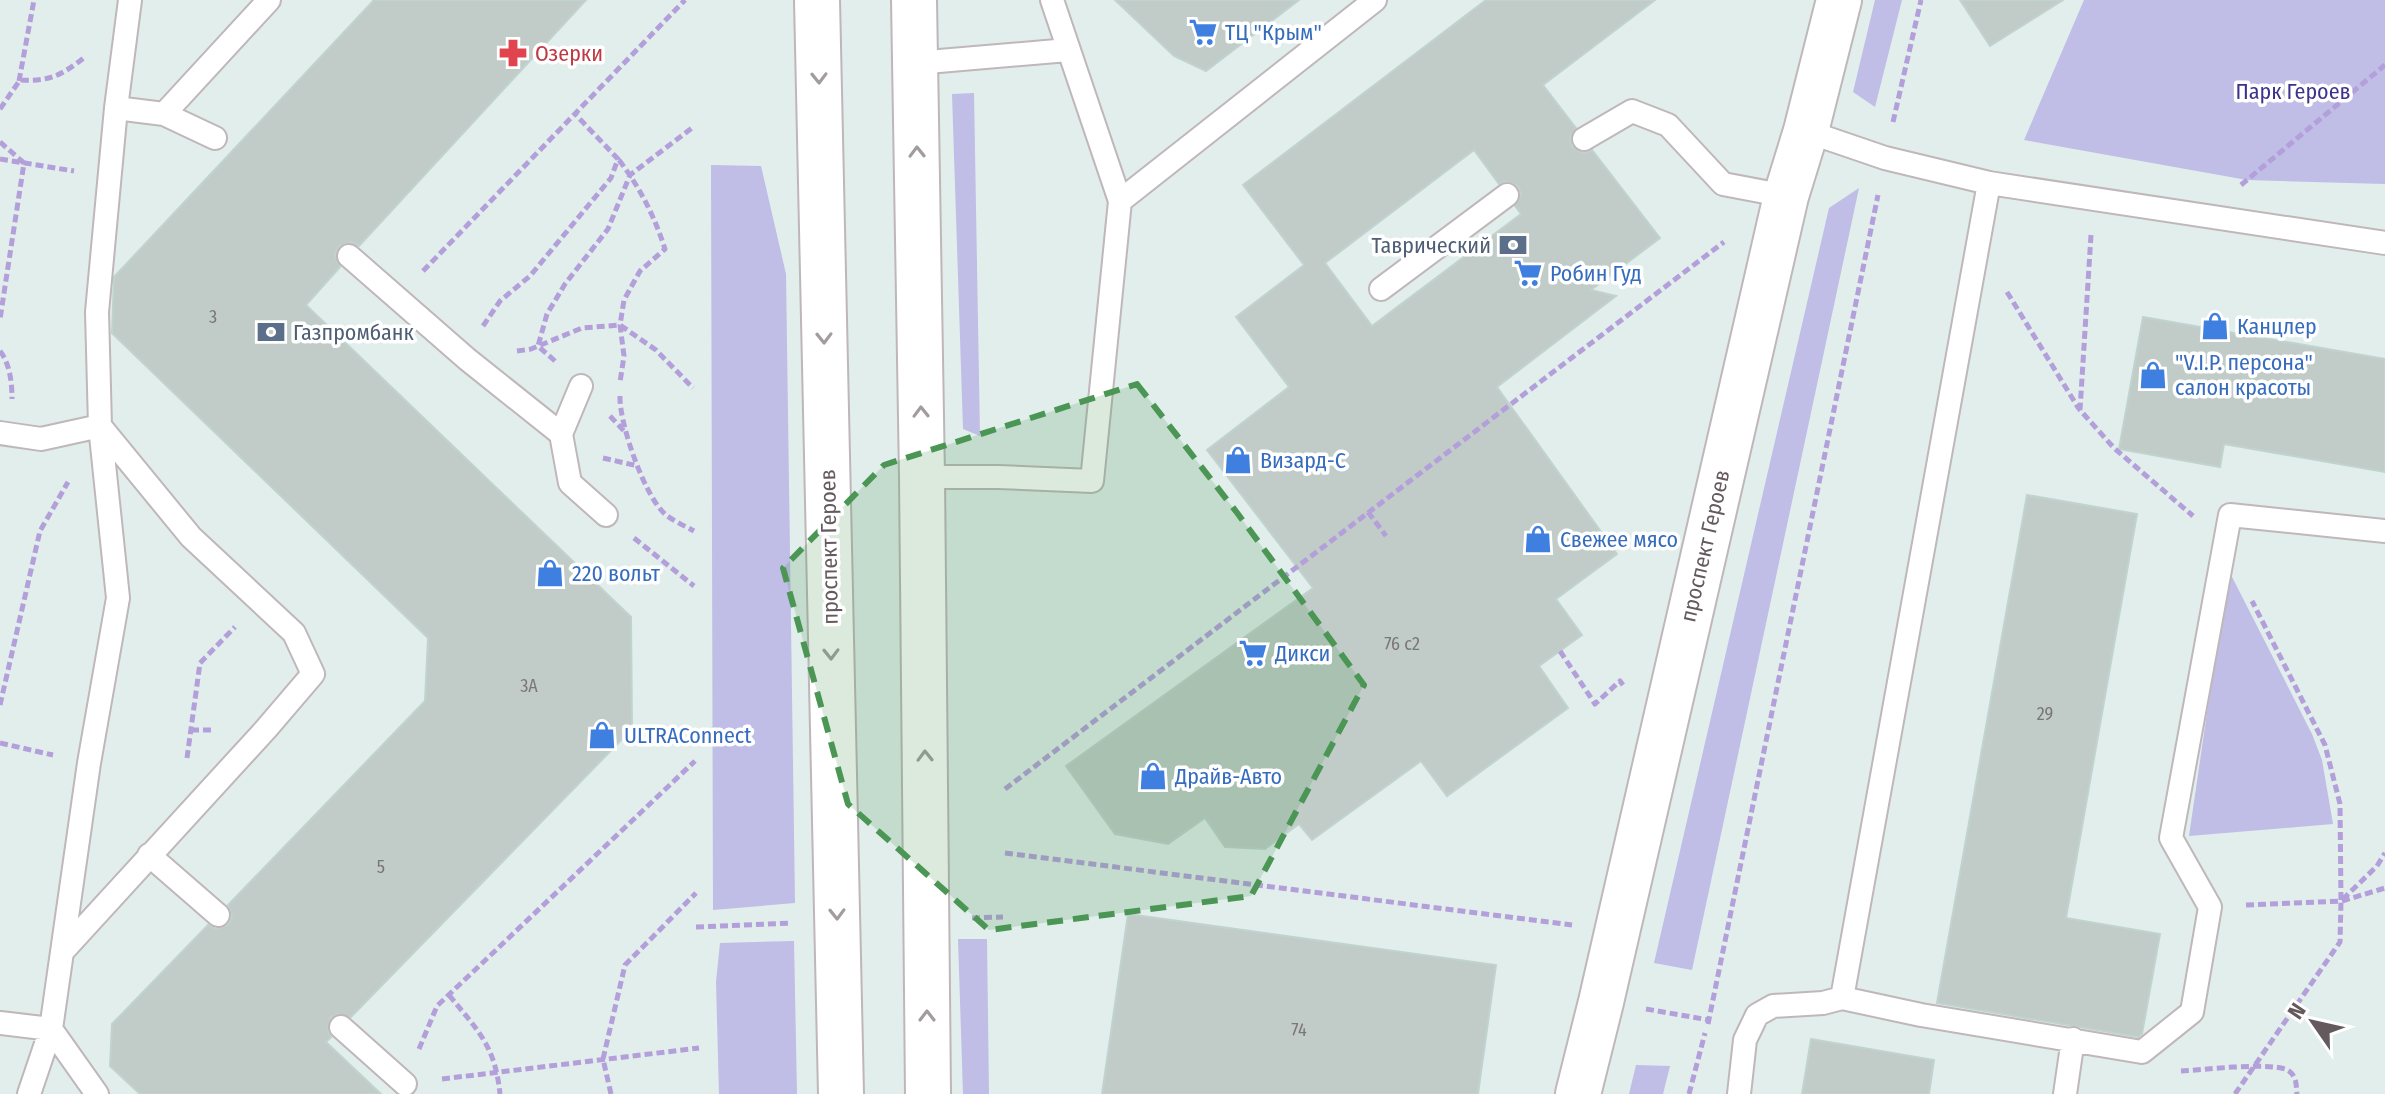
<svg xmlns="http://www.w3.org/2000/svg" width="2385" height="1094" viewBox="0 0 2385 1094" font-family="'Fira Sans Condensed',sans-serif">
<rect width="100%" height="100%" fill="#e2eeec"/>
<path fill="#c0bde7" d="M1875 0H1902L1875 107 1853 92Z
M2084 0H2385V184L2247 180 2024 140Z
M974 93 980 436 963 429 952 94Z
M711 165 761 166 786 274 795 903 713 910Z
M1859 188 1692 970 1654 963 1829 208Z
M2228 569 2312 734 2322 760 2333 824 2189 836Z
M958 939H987L989 1094H963Z
M794 941 797 1094H719L716 982 720 943Z
M1636 1065 1670 1066 1663 1094H1629Z"/>
<path fill="#c1ccc9" stroke="#c0d3cf" stroke-width="2" fill-rule="evenodd" d="M374 0H586L359 246 351 242 339 246 335 254 340 267 306 305 631 617 632 729 351 1017 337 1014 330 1018 328 1031 331 1037 326 1042 381 1094H140L110 1066 112 1024 208 925 216 929 228 925 232 917 228 905 425 701 428 638 112 333 114 277Z
M1115 0H1299L1206 71 1174 56Z
M1486 0H1655L1543 85 1576 128 1570 138 1572 147 1583 153 1592 150 1660 238 1591 290 1616 296 1497 387 1617 554 1556 599 1582 635 1539 666 1568 708 1447 796 1421 761 1312 840 1299 824 1265 849 1225 847 1205 818 1168 844 1115 834 1066 766 1313 588 1207 450 1289 387 1236 317 1304 265 1243 185ZM1474 150 1499 184 1506 181 1518 186 1521 194 1515 206 1521 214 1372 326 1325 263Z
M1960 0H2063L1990 46Z
M2143 317 2385 359V472L2224 444 2220 467 2119 449Z
M2027 495 2137 514 2066 918 2160 934 2142 1034 2138 1037 1937 1003Z
M1128 914 1496 965 1478 1094H1102Z
M1811 1039 1934 1060 1929 1094H1802Z"/>
<g fill="none" stroke-linecap="round" stroke-linejoin="round">
<defs>
<path id="service" d="M916 63 1068 50
M116 108 164 114 215 138
M164 114 269 0
M1806 131 1885 158 1989 183 2385 243
M1584 139 1632 111 1668 125 1723 184 1786 196
M1120 201 1375 0
M349 256 467 359 561 434 581 386
M1381 289 1507 195
M0 433 41 439 100 426 191 537 294 633 313 674 266 729 62 952
M561 434 570 483 606 515
M922 477H998L1092 481 1120 201 1052 0
M149 855 218 915
M1842 998 1989 183
M0 1023 51 1029 97 1094
M341 1027 405 1084
M29 1094 51 1029 89 763 118 598 100 426 97 312 116 108 130 0
M1739 1094 1745 1040 1757 1015 1773 1006 1823 1003 1842 998 1921 1015 2142 1052 2192 1012 2210 907 2171 838 2230 515 2385 531
M2065 1094 2073 1039"/>
<path id="minor" d="M1578 1094 1601 1002 1786 196 1806 131 1839 0"/>
<path id="secondary" d="M817 0 841 1094
M914 0 922 477 928 1094"/>
</defs>
<use href="#service" stroke="#bfb7ba" stroke-width="26"/>
<use href="#minor" stroke="#bfb7ba" stroke-width="48"/>
<use href="#secondary" stroke="#bfb6b9" stroke-width="48"/>
<path stroke="#b39fda" stroke-width="5" stroke-dasharray="8 4" stroke-linecap="butt" d="M19 81 34 0
M0 109 20 80C49 82 62 75 85 57
M1893 122 1921 0
M0 142 24 163 0 319
M0 159 74 171
M619 160C640 188 654 215 665 249L640 271 624 300 620 325 624 356 620 382
M2241 185 2385 65
M2091 235 2080 410 2114 448 2193 516
M423 271 685 0
M2007 292 2079 409
M483 326 500 301 530 276 611 178 618 159 575 114
M0 351C10 364 12 383 12 399
M517 351 531 349 582 328 620 325 656 350 693 388
M555 361 538 346 547 314 565 284 608 229 630 175 692 128
M620 396C619 423 645 498 666 515 674 521 685 526 694 531
M610 416 625 432
M603 458 638 466
M1368 512 1386 536
M634 538 694 586
M1560 651 1595 704 1620 681 1623 685
M0 705 40 531 68 482
M191 730H214
M0 743 53 755
M187 758 200 663 235 627
M1005 789 1724 242
M1005 853 1572 925
M2342 901 2385 888
M2246 905 2341 901 2340 804 2325 745 2252 601
M972 918 1003 917
M696 927 791 923
M449 995C478 1031 495 1045 500 1094
M1646 1009 1709 1020
M1708 1024 1878 195
M419 1049 437 1006 695 761
M2181 1071C2201 1070 2276 1061 2289 1071 2297 1077 2296 1085 2297 1094
M442 1079 699 1048
M611 1094 603 1059 625 965 696 893
M1689 1094 1705 1033
M2235 1094 2340 942 2341 901 2377 866 2385 853"/>
<use href="#service" stroke="#fff" stroke-width="22"/>
<use href="#minor" stroke="#fff" stroke-width="44"/>
<use href="#secondary" stroke="#fff" stroke-width="44"/>
</g>
<defs><path id="oneway-chevron" d="M-2-3.5L2.5 0L-2 3.5" fill="none" stroke-width="1.6" stroke-linecap="round" stroke-linejoin="round" transform="scale(2)"/></defs>
<g stroke="#a29c9e">
<use href="#oneway-chevron" transform="translate(819 78) rotate(89)"/>
<use href="#oneway-chevron" transform="translate(917 152) rotate(-91)"/>
<use href="#oneway-chevron" transform="translate(824 338) rotate(89)"/>
<use href="#oneway-chevron" transform="translate(921 412) rotate(-91)"/>
<use href="#oneway-chevron" transform="translate(831 654) rotate(89)"/>
<use href="#oneway-chevron" transform="translate(925 756) rotate(-91)"/>
<use href="#oneway-chevron" transform="translate(837 914) rotate(89)"/>
<use href="#oneway-chevron" transform="translate(927 1016) rotate(-90)"/>
</g>
<path fill="#4b9654" fill-opacity="0.2" stroke="#4b9654" stroke-width="6" stroke-dasharray="16 10" stroke-linejoin="round" d="M1137 384 1238 514 1364 685 1251 896 989 930 848 804 783 568 884 465Z"/>
<defs>
<symbol id="supermarket-bare" viewBox="-9 -9 18 18"><path d="M-6-5.5h2.5l.6 2H6L4.5 2H-2.5L-4.4-4H-6ZM-1.5 3.2a1.3 1.3 0 1 0 .1 0ZM3 3.2a1.3 1.3 0 1 0 .1 0Z" fill="#3f7fe0" stroke="#fff" stroke-width="2.5" paint-order="stroke"/></symbol>
<symbol id="pharmacy-bare" viewBox="-9 -9 18 18"><path d="M-2-6h4v4h4v4h-4v4h-4v-4h-4v-4h4Z" fill="#e0444e" stroke="#fff" stroke-width="2.5" paint-order="stroke"/></symbol>
<symbol id="bank-bare" viewBox="-9 -9 18 18"><path d="M-6-4H6V4H-6ZM0-2.3a2.3 2.3 0 1 0 0 4.6a2.3 2.3 0 1 0 0-4.6Z" fill="#5c6f8a" stroke="#fff" stroke-width="2.5" paint-order="stroke"/></symbol>
<symbol id="shop-bare" viewBox="-9 -9 18 18"><path d="M-5-2.5h2.3a2.7 3.5 0 0 1 5.4 0H5L5.5 6h-11ZM-1.5-2.5h3a1.5 2.3 0 0 0-3 0Z" fill="#3f7fe0" stroke="#fff" stroke-width="2.5" paint-order="stroke"/></symbol>
</defs>
<g fill-rule="evenodd">
<use href="#supermarket-bare" x="1183" y="12" width="40" height="40"/>
<use href="#pharmacy-bare" x="493" y="33" width="40" height="40"/>
<use href="#bank-bare" x="1493" y="225" width="40" height="40"/>
<use href="#supermarket-bare" x="1508" y="253" width="40" height="40"/>
<use href="#shop-bare" x="2195" y="306" width="40" height="40"/>
<use href="#bank-bare" x="251" y="312" width="40" height="40"/>
<use href="#shop-bare" x="2133" y="355" width="40" height="40"/>
<use href="#shop-bare" x="1218" y="440" width="40" height="40"/>
<use href="#shop-bare" x="1518" y="519" width="40" height="40"/>
<use href="#shop-bare" x="530" y="553" width="40" height="40"/>
<use href="#supermarket-bare" x="1233" y="633" width="40" height="40"/>
<use href="#shop-bare" x="582" y="715" width="40" height="40"/>
<use href="#shop-bare" x="1133" y="756" width="40" height="40"/>
</g>
<g text-anchor="middle" dominant-baseline="central" stroke-width="7" stroke-linejoin="round" paint-order="stroke">
<g font-size="18" fill="#7b7679">
<text x="213" y="317">3</text>
<text x="1402" y="644">76 с2</text>
<text x="529" y="686">3А</text>
<text x="2045" y="714">29</text>
<text x="381" y="867">5</text>
<text x="1299" y="1030">74</text>
</g>
<g font-size="22" fill="#366cbe" stroke="#fff" text-anchor="start">
<text x="1225" y="32">ТЦ "Крым"</text>
<text x="1550" y="273">Робин Гуд</text>
<text x="2237" y="326">Канцлер</text>
<text x="2175" y="362">"V.I.P. персона"<tspan x="2175" dy="25">cалон красоты</tspan></text>
<text x="1260" y="460">Визард-С</text>
<text x="1560" y="539">Свежее мясо</text>
<text x="572" y="573">220 вольт</text>
<text x="1275" y="653">Дикси</text>
<text x="624" y="735">ULTRAConnect</text>
<text x="1175" y="776">Драйв-Авто</text>
</g>
<g font-size="22" fill="#be3a42" stroke="#fff" text-anchor="start">
<text x="535" y="53">Озерки</text>
</g>
<g font-size="22" fill="#3d328b" stroke="#fff">
<text x="2293" y="91">Парк Героев</text>
</g>
<g font-size="22" fill="#4e5e75" stroke="#fff" text-anchor="end">
<text x="1491" y="245">Таврический</text>
<text x="293" y="332" text-anchor="start">Газпромбанк</text>
</g>
<g font-size="22" fill="#645a5e" stroke="#fff">
<text transform="translate(1705 546) rotate(-77)">проспект Героев</text>
<text transform="translate(829 547) rotate(-91)">проспект Героев</text>
</g>
</g>
<g transform="translate(2313 1022) rotate(304)" stroke="#ffffff" stroke-width="6" paint-order="stroke">
<path d="M0-6L14 30L0 20L-14 30Z" fill="#645a5e"/>
<text y="-12" font-size="22" font-weight="bold" text-anchor="middle" fill="#645a5e">N</text>
</g>
</svg>
